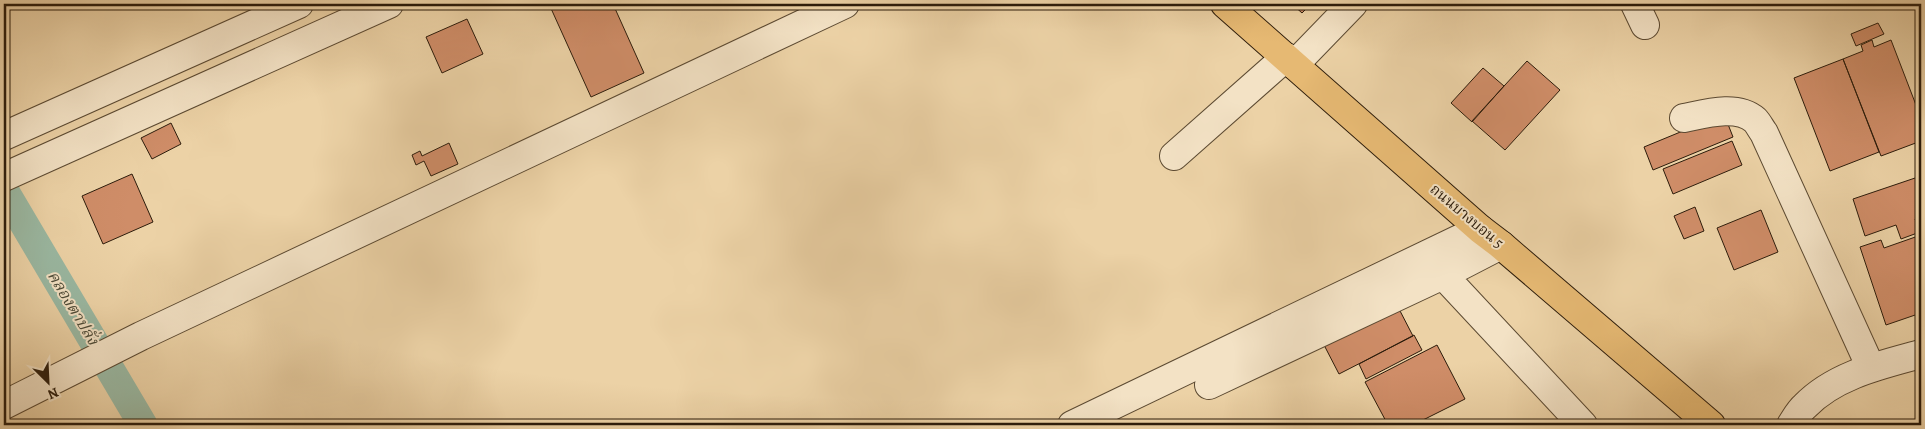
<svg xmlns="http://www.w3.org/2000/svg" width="1925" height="429" viewBox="0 0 1925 429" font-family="Alegreya,'Noto Serif Thai',serif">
<rect width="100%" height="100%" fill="#ecd2a6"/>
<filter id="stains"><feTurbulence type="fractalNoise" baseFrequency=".004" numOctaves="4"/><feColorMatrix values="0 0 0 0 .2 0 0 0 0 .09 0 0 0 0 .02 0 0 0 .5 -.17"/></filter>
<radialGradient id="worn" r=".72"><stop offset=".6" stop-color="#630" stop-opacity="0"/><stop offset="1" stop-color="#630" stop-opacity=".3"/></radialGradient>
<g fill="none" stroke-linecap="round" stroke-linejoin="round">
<path stroke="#9ab8a2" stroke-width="29" d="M4 190 143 425"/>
</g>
<path fill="#cf8d68" stroke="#2c1c0b" d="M549 4H613L644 73 591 97Z
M1292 4H1311L1302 13Z
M467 19 483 54 442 73 426 37Z
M1878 23 1884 34 1856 46 1851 34Z
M1872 40 1874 47 1891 40 1921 118V141L1881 156 1843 59 1863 51 1861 45Z
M1843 59 1879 152 1830 171 1794 78Z
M1527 61 1560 90 1505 150 1472 121Z
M1483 68 1504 86 1472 122 1451 103Z
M1724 114 1733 137 1653 170 1644 147Z
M171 123 181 144 152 159 141 138Z
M1732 141 1742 165 1673 194 1663 169Z
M449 143 458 164 431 176 424 161 416 165 412 155 420 151 422 156Z
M132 174 153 222 103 244 82 196Z
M1921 176V217L1915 219 1920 232 1901 239 1896 225 1865 236 1853 199Z
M1695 207 1704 231 1684 239 1674 216Z
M1761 210 1778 252 1734 270 1717 228Z
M1921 235V313L1886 325 1860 247 1881 240 1884 248Z
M1398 307 1413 336 1339 374 1324 345Z
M1414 335 1422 350 1366 379 1359 364Z
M1437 345 1465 399 1413 425H1388L1365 382Z"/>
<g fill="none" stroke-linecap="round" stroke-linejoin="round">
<defs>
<path id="minor" d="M1635 4 1645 25
M1294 65 1353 4
M1684 118C1704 114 1737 104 1755 120 1758 123 1761 129 1764 133L1871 368
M4 136 299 4
M1174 156 1286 57
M4 177 389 4
M1443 275 1583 425
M1209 385 1443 275 1501 245
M4 405 141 336 845 4
M1072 425 1480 229
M1791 425C1795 419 1799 411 1805 406 1835 375 1881 365 1921 354"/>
<path id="major" d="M1225 4 1480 229 1501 245 1711 425"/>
</defs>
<use href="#minor" stroke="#5c4a32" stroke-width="30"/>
<use href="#major" stroke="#2c1c0b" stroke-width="30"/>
<use href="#minor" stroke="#f3e2c5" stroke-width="28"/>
<use href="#major" stroke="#e6b973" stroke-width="28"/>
</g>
<g text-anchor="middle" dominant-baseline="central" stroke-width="4" stroke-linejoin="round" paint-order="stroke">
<g font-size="15" fill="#2c1c0b" stroke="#f3e2c5">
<text transform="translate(1467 216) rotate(40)">ถนนบางบอน 5</text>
</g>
<g font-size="16" font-style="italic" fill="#4d4b38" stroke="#f3e2c5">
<text transform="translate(73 308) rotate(59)">คลองตาปลั่ง</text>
</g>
</g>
<rect width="1925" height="429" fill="none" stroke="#ecd2a6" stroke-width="20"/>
<rect x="5" y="5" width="1915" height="419" fill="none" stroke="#2c1c0b" stroke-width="2.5"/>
<rect x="10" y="10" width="1905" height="409" fill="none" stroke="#2c1c0b"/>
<g transform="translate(48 382) rotate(156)" stroke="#f3e2c5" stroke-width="4" paint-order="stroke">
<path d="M0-4L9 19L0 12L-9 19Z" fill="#2c1c0b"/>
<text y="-8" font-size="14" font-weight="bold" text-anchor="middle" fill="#2c1c0b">N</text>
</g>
<rect width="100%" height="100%" filter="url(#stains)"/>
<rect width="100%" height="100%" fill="url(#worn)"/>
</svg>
